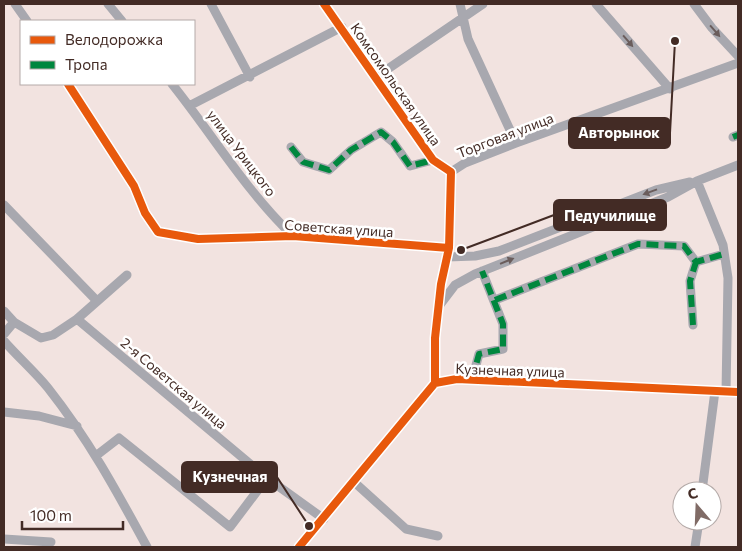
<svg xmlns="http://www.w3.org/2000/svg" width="742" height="551" viewBox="0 0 742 551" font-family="Commissioner,sans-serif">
<rect width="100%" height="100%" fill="#f2e3e0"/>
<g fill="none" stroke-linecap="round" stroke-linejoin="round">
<path stroke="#a8a8af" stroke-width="9" d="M15 4 27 21
M108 4 122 21
M211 4 250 77
M324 4 433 160 451 172 449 248 441 284 435 338V383
M460 4 468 39 516 143
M596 4 670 89
M694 4 712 28 738 56
M376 77 483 4
M68 84 134 186 145 213 158 232 198 239 293 236 449 248
M172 84C212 134 246 191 293 236
M189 106 342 27
M733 137 738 135
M291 147 303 162 329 170 351 150 381 132 393 142 410 166 433 160
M451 172 465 163 516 143 738 63
M697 181 723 245 728 278 726 392
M4 205 96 300
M447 257 475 256 499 251 656 190 690 182
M495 300 638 244 684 246 696 262 724 254
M439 306 455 285 475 274 668 197 697 181 738 165
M4 311 14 322 41 338 53 335 77 319 267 478 324 519
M77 319 127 275
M693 325 690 281 696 262
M4 334 14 322
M4 341C18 357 35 372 48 388 89 440 116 490 147 547
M472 380 479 354 503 349V324L482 271
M4 412 39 416 77 426
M97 455 119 438 230 527 267 478
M353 481 406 529 438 536
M702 491 715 391
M4 539 51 542
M299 547 435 383 457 379 738 392
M695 547 699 521"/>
<path stroke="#00873e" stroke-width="6" stroke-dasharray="12 6" stroke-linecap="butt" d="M733 137 738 135
M291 147 303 162 329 170 351 150 381 132 393 142 410 166 433 160
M495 300 638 244 684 246 696 262 724 254
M693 325 690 281 696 262
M472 380 479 354 503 349V324L482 271"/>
<defs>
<path id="cycleway" d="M324 4 433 160 451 172 449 248 441 284 435 338V383
M68 84 134 186 145 213 158 232 198 239 293 236 449 248
M299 547 435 383 457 379 738 392"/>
</defs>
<use href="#cycleway" stroke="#fff" stroke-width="11"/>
<use href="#cycleway" stroke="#e8590c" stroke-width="8"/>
</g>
<defs><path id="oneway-solid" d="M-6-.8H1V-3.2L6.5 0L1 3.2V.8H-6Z" transform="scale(1.25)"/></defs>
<g fill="#6b5d5c">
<use href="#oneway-solid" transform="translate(715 31) rotate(49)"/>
<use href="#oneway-solid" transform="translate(628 41) rotate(49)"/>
<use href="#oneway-solid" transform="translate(650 192) rotate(160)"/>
<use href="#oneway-solid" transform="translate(507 261) rotate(-22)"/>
</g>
<g text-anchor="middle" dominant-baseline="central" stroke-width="5" stroke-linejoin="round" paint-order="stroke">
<g font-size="14" fill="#432b25" stroke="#fff">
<text transform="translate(396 84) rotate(55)">Комсомольская улица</text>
<text transform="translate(505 135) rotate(-21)">Торговая улица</text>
<text transform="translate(242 153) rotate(53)">улица Урицкого</text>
<text transform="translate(339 228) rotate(4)">Советская улица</text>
<text transform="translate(510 370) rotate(2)">Кузнечная улица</text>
<text transform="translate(174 383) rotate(40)">2-я Советская улица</text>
</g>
</g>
<path fill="none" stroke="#432b25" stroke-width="2" d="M675 41L670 133M461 250L554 215M309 526L277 477"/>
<g fill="#432b25" stroke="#fff" stroke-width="2">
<circle cx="675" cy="41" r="5"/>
<circle cx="461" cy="250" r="5"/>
<circle cx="309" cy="526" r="5"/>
</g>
<g fill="#432b25" stroke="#432b25" stroke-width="2">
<rect x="569" y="118" width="101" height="30" rx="5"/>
<rect x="554" y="200" width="112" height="30" rx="5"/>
<rect x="182" y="462" width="95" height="30" rx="5"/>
</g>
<g font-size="15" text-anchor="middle" font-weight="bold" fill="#fff">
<text x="619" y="138">Авторынок</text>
<text x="610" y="221">Педучилище</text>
<text x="230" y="482">Кузнечная</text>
</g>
<rect width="742" height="551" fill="none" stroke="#432b25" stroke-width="10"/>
<rect x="20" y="20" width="175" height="65" fill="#ffffff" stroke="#b4aaa8"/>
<rect x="30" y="36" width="25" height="8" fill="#e8590c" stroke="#b4aaa8"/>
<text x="65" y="45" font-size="15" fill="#432b25">Велодорожка</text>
<rect x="30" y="61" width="25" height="8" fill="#00873e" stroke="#b4aaa8"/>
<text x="65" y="70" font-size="15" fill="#432b25">Тропа</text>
<g transform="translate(697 506) rotate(341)"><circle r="24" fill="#ffffff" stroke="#b4aaa8"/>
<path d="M0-4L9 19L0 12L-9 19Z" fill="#806b66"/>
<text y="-8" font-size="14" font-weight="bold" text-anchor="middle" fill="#432b25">С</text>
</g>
<path d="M22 521v8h101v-8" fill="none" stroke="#432b25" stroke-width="2.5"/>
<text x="30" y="521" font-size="15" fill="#432b25" stroke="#ffffff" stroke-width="4" paint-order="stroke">100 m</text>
</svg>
